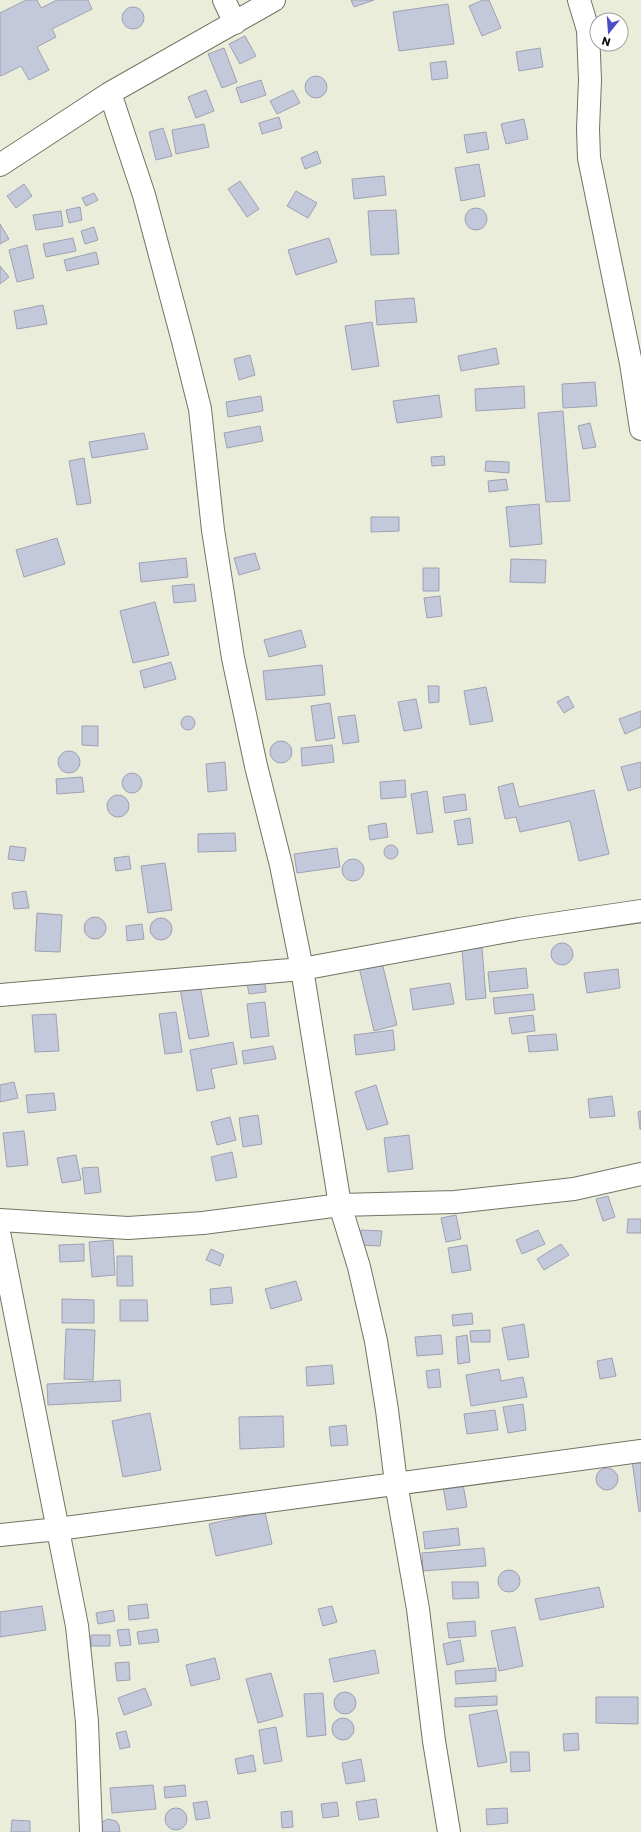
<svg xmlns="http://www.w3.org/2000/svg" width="641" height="1832" viewBox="0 0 641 1832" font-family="Poppins,sans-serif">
<rect width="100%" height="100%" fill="#eaedda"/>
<path fill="#c4c8db" stroke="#9ea1b3" d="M26 0H37L41 8 57 0H88L92 9 52 29 56 37 37 47 49 70 29 80 21 66 1 76 0 75V13Z
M351 0H374L354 7Z
M483 0H489L501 28 482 36 469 6Z
M448 4 454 44 399 51 393 12Z
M122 18a11 11 0 1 1 22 0a11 11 0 1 1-22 0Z
M245 36 256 56 240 64 229 44Z
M224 48 237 82 222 88 208 54Z
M540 48 543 67 519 71 516 52Z
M446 61 448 78 432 80 430 63Z
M305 87a11 11 0 1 1 22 0a11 11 0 1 1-22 0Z
M261 80 266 95 241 103 236 88Z
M206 90 214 111 196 118 188 97Z
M293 90 300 103 277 114 270 101Z
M279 117 282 128 262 134 259 123Z
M524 119 528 139 506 144 501 124Z
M204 124 209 147 176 154 172 130Z
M163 128 172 156 156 160 149 132Z
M486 132 489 149 467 153 464 135Z
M317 151 321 163 305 169 301 158Z
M479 164 485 196 461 201 455 168Z
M384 176 386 195 354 199 352 179Z
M240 181 259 209 247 217 228 189Z
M24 184 32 196 16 208 7 196Z
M296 191 317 203 308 218 287 206Z
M94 193 98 200 86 206 82 198Z
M80 207 82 220 69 223 66 210Z
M465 219a11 11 0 1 1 22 0a11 11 0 1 1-22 0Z
M396 210 399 254 371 255 368 211Z
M61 211 63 226 36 230 33 215Z
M0 224 9 239 0 244Z
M94 227 98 240 85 244 81 231Z
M73 238 76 251 46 257 43 244Z
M329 238 337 262 296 275 288 250Z
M27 245 34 278 17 282 9 250Z
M96 252 99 264 67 271 64 260Z
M0 266 9 277 0 284Z
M414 298 417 322 377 325 375 301Z
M43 305 47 324 17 329 14 311Z
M372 322 379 366 352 370 345 326Z
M496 348 499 364 461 371 458 356Z
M250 355 255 375 239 380 234 359Z
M595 382 597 406 563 408 562 384Z
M524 386 525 408 476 411 475 389Z
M439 395 442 417 397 423 393 401Z
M261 396 263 411 228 417 226 402Z
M563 411 570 501 546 502 538 413Z
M590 423 596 447 583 449 578 426Z
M260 426 263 441 227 448 224 433Z
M144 433 148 449 92 458 89 442Z
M444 456 445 465 432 466 431 457Z
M84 458 91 503 77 505 69 461Z
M486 461 509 462V473L485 471Z
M506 479 508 490 489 492 488 481Z
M539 504 542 544 510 547 506 507Z
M371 517H399V531L371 532Z
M57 538 65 564 24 577 16 550Z
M255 553 260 569 239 575 234 558Z
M186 558 188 577 141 582 139 563Z
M511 559 546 560 545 583 510 582Z
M423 568H439V591H423Z
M194 584 196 601 174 603 172 586Z
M440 596 442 616 427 618 424 598Z
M155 602 169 655 133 663 120 611Z
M301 630 306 647 269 657 264 640Z
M171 662 176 679 144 688 140 671Z
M322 665 325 695 266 700 263 671Z
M428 686H439V702L429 703Z
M486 687 493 721 470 725 464 691Z
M568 696 574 707 564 713 557 702Z
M416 699 422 728 404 731 398 702Z
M330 703 335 738 316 741 311 706Z
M641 711V727L625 734 619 719Z
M355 715 359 742 343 744 338 717Z
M181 723a7 7 0 1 1 14 0a7 7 0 1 1-14 0Z
M82 726H98V746L82 745Z
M270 752a11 11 0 1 1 22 0a11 11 0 1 1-22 0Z
M332 745 334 762 302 766 301 748Z
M58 762a11 11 0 1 1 22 0a11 11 0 1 1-22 0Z
M225 762 227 790 208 792 206 764Z
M641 762V787L628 791 621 767Z
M122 783a10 10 0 1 1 20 0a10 10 0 1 1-20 0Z
M82 777 84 792 57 794 56 779Z
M405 780 406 797 381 799 380 782Z
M513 783 519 807 594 790 609 854 579 861 570 821 520 832 516 817 505 819 498 787Z
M427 791 433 832 417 834 411 794Z
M465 794 467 810 445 813 443 797Z
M107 806a11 11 0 1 1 22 0a11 11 0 1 1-22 0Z
M470 818 473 843 458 845 454 821Z
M386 823 388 837 370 840 368 826Z
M235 833 236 851 198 852V834Z
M384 852a7 7 0 1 1 14 0a7 7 0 1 1-14 0Z
M10 846 26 848 24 861 8 859Z
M337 848 340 867 297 873 294 854Z
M129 856 131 869 116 871 114 858Z
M342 870a11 11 0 1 1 22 0a11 11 0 1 1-22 0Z
M165 863 172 910 148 913 141 866Z
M26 891 29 908 14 909 12 893Z
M37 913 62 915 60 952 35 951Z
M84 928a11 11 0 1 1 22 0a11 11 0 1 1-22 0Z
M150 929a11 11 0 1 1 22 0a11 11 0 1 1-22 0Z
M142 924 144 939 127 941 126 926Z
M551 954a11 11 0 1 1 22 0a11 11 0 1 1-22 0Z
M482 948 486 998 466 1000 462 949Z
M381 958 397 1025 374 1031 358 963Z
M526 968 528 988 490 992 488 972Z
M618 969 620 988 587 993 584 973Z
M264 975 266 992 249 994 246 978Z
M199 980 209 1036 189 1039 179 983Z
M450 983 454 1004 413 1010 410 989Z
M533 994 535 1010 495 1014 493 998Z
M265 1002 269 1036 251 1038 247 1004Z
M176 1012 182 1052 165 1054 159 1014Z
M56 1014 59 1051 35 1052 32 1015Z
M533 1015 535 1031 512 1034 509 1018Z
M393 1030 395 1050 356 1055 354 1035Z
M556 1034 558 1050 529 1052 527 1036Z
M233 1042 237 1064 211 1069 215 1088 197 1091 190 1050Z
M273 1046 276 1059 244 1064 242 1051Z
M14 1082 18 1098 0 1102V1085Z
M376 1085 388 1124 367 1130 355 1092Z
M54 1093 56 1110 28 1113 26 1095Z
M612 1096 615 1116 590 1118 588 1099Z
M641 1111V1129H640L638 1112Z
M258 1115 262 1144 243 1147 239 1118Z
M230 1117 236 1140 217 1145 211 1122Z
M24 1131 28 1165 7 1167 3 1133Z
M409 1135 413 1169 388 1172 384 1138Z
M232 1152 237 1177 216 1181 211 1157Z
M76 1155 81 1180 62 1183 57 1158Z
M98 1167 101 1192 85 1194 82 1168Z
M608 1196 615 1217 603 1221 596 1199Z
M456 1215 461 1239 446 1242 441 1218Z
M628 1219H641V1233H627Z
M361 1230 382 1231 380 1246 360 1245Z
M538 1230 545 1244 522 1254 516 1240Z
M113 1240 115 1275 92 1277 89 1242Z
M84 1244V1261L60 1262 59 1245Z
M561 1244 569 1255 544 1270 537 1259Z
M467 1245 471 1270 452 1273 448 1248Z
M211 1249 224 1255 220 1266 206 1260Z
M117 1256H132L133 1286H117Z
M296 1281 302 1300 271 1309 265 1289Z
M231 1287 233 1303 211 1305 210 1289Z
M62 1299 94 1300V1323H62Z
M120 1300H147L148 1321H120Z
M472 1313 473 1324 453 1326 452 1315Z
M524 1324 529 1357 508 1360 502 1328Z
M66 1329 95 1330 93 1380 64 1379Z
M490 1330V1342H471L470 1331Z
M441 1335 443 1354 417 1356 415 1337Z
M467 1335 470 1362 458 1364 456 1337Z
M612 1358 616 1376 600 1379 597 1361Z
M332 1365 334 1384 307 1386 306 1367Z
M439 1369 441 1387 428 1388 426 1371Z
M499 1369 501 1381 523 1377 527 1397 471 1406 466 1375Z
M120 1380 121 1401 48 1405 47 1384Z
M523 1404 526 1430 508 1433 503 1407Z
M495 1410 498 1430 467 1434 464 1414Z
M150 1413 161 1470 123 1477 112 1421Z
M283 1416 284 1447 240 1449 239 1417Z
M346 1425 348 1445 331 1446 329 1427Z
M641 1459V1511L639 1512 632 1460Z
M596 1479a11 11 0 1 1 22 0a11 11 0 1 1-22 0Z
M462 1478 467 1507 447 1510 442 1481Z
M265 1512 272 1544 216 1556 209 1524Z
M458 1528 460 1545 425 1549 423 1532Z
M484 1548 486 1566 423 1571 422 1553Z
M498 1581a11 11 0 1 1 22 0a11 11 0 1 1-22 0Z
M452 1582H478L479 1598 453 1599Z
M599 1587 604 1607 540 1620 535 1599Z
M147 1604 149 1618 129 1620 128 1606Z
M42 1606 46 1630 0 1637V1612Z
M332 1606 337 1622 323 1626 318 1609Z
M113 1610 115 1621 98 1624 96 1613Z
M475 1621 476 1636 449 1638 447 1623Z
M515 1627 523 1666 499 1671 491 1631Z
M129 1629 131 1645 120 1646 117 1630Z
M157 1629 159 1642 139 1644 137 1632Z
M91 1635H110V1646H91Z
M460 1640 464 1661 447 1665 443 1644Z
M375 1650 379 1673 334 1682 329 1659Z
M215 1658 220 1679 191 1686 186 1665Z
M129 1662 130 1680 117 1681 115 1663Z
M496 1668V1681L456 1684 455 1671Z
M271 1673 283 1716 258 1723 246 1679Z
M145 1688 152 1705 124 1715 118 1698Z
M334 1703a11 11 0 1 1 22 0a11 11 0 1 1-22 0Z
M323 1693 326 1735 307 1737 304 1694Z
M497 1696V1705L455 1707V1698Z
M596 1697H638V1724L596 1723Z
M497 1710 507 1762 478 1767 469 1715Z
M332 1729a11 11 0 1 1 22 0a11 11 0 1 1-22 0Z
M276 1727 282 1761 264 1764 259 1730Z
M126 1731 130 1747 120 1749 116 1733Z
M578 1733 579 1750 564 1751 563 1734Z
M510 1752H529L530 1771 511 1772Z
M253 1755 256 1771 238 1774 235 1759Z
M361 1759 365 1781 346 1784 342 1763Z
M153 1785 156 1809 112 1813 110 1788Z
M185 1785 186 1796 165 1798 164 1787Z
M376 1799 379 1817 359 1820 356 1802Z
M207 1801 210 1818 196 1820 193 1803Z
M337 1802 339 1816 323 1818 321 1804Z
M165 1819a11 11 0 1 1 22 0a11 11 0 1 1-22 0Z
M507 1808 508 1823 487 1825 486 1809Z
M292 1811 293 1827 282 1828 281 1812Z
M108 1819 116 1821 119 1825 120 1832H98L100 1823Z
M12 1820 30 1821V1832H11Z"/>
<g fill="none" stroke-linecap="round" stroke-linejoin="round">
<defs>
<path id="minor" d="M224 0 235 23
M579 0 588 30 590 80 588 129 589 158 631 363 641 429
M0 165 110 93 274 0
M0 995 302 969 281 865 256 766 233 658 213 530 200 409 183 341 144 195 110 93
M0 1220 128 1228 203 1223 340 1205 455 1202 574 1189 641 1174
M0 1237 77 1626 87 1722 91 1832
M0 1535 58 1529 641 1451
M449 1832 434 1741 418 1609 396 1483 387 1410 376 1341 359 1267 340 1205 302 969 519 929 641 911"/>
</defs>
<use href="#minor" stroke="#717463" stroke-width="24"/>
<use href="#minor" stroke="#fff" stroke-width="22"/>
</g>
<g transform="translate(609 32) rotate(197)"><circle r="19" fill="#ffffff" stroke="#a0a19e"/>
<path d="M0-3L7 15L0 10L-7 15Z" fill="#4a4dc3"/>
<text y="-6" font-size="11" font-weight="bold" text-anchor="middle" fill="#12130c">N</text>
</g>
</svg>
